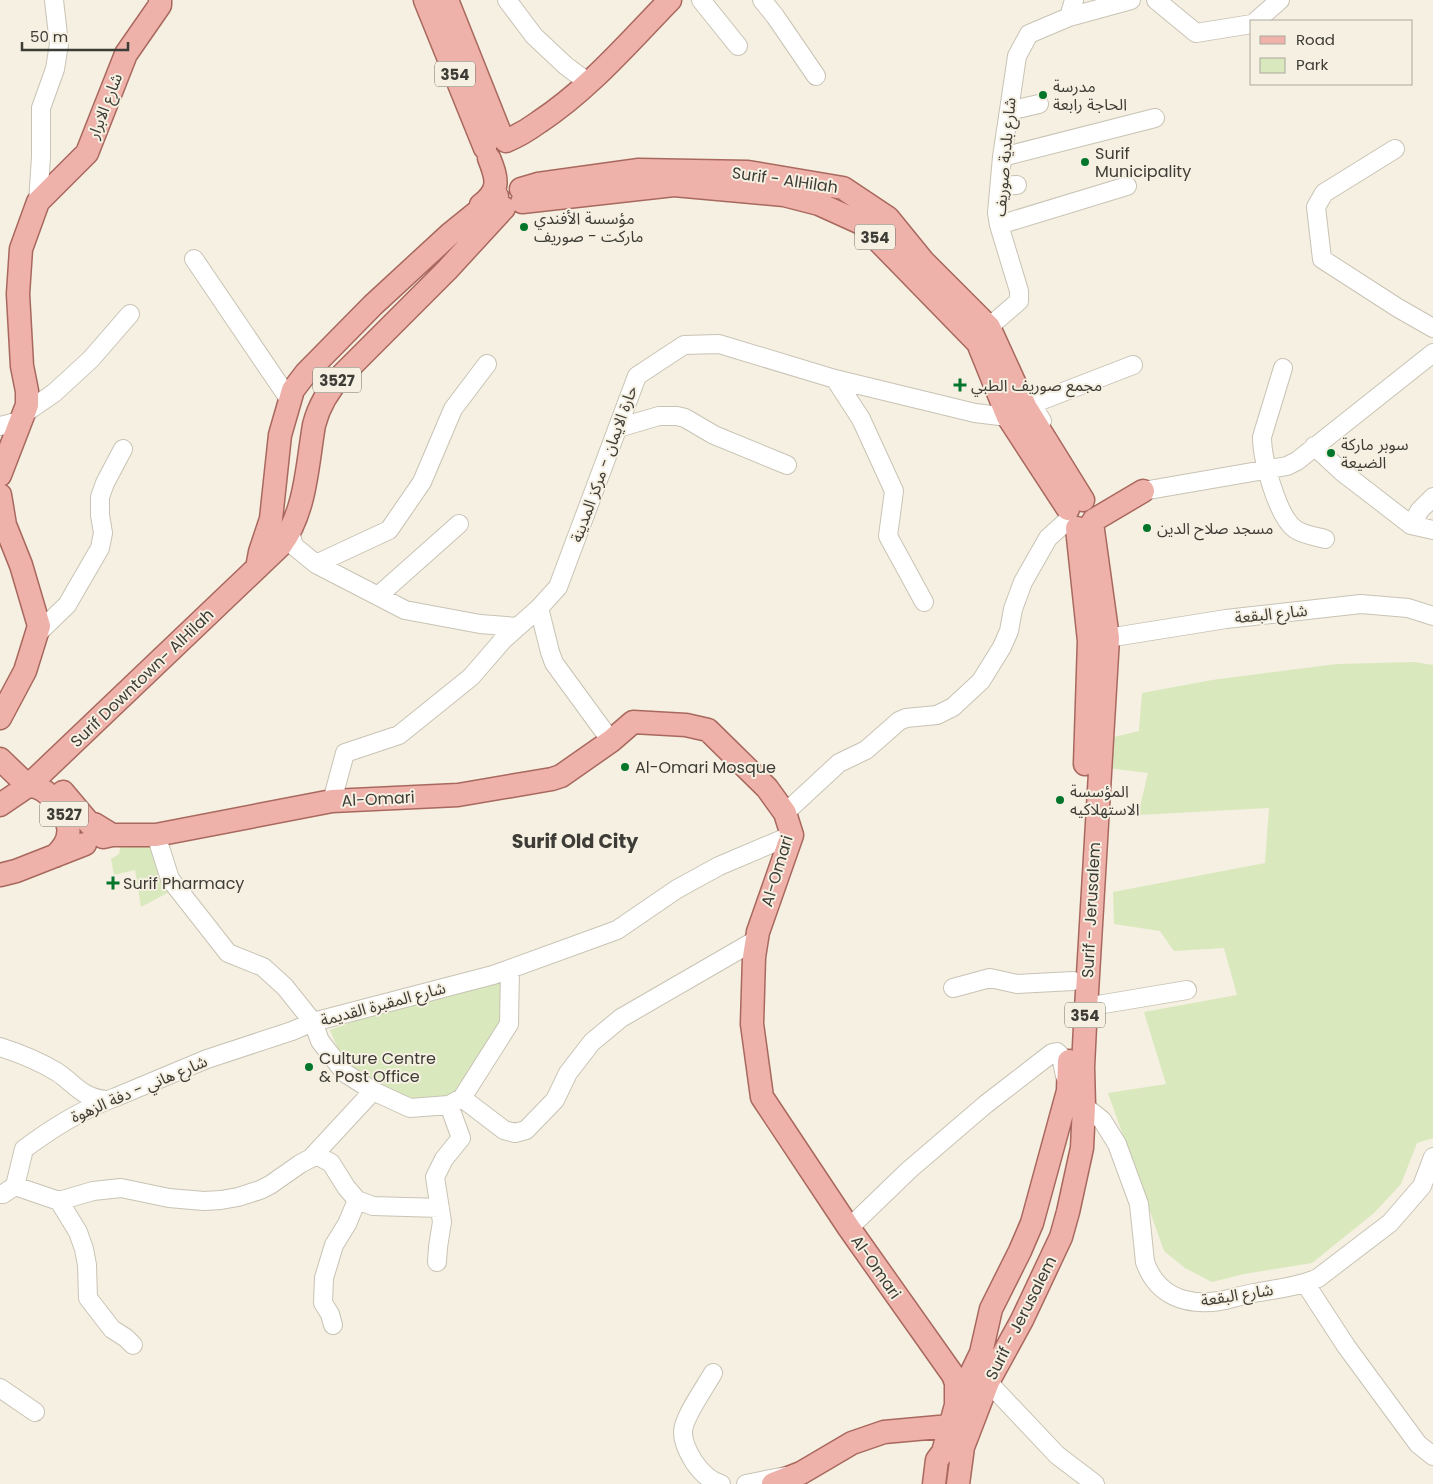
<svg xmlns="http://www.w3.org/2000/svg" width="1433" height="1484" viewBox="0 0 1433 1484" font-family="Poppins,'Noto Sans Arabic',sans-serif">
<rect width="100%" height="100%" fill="#f5f0e1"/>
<path fill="#d9e8bd" d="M1414 662 1433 665V1138L1417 1143 1401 1184 1374 1213 1312 1263 1244 1274 1212 1282 1185 1268 1164 1251 1108 1093 1166 1084 1144 1012 1237 995 1224 948 1174 951 1160 931 1114 924 1113 892 1265 863 1269 808 1138 815 1148 773 1108 768 1114 737 1139 731 1142 693 1212 680 1337 664Z
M121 845 149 847 157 856 173 890 141 907 135 870 114 875 111 859 119 854Z
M505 966V1022L454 1098 410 1103 346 1068 330 1030Z"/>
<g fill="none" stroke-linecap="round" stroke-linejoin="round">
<defs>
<path id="minor" d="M507 0 534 36 566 66 589 83
M701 0 738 46
M762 0 775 16 816 76
M1156 0 1196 33 1252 24
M1069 17 1131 0
M1256 21 1280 0
M1009 111 1039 104
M1395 149 1324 193 1316 207 1322 259 1398 308 1433 328
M1002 157 1155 118
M1000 186 1017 185
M38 202 41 157V108L55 69 59 44 54 0
M999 225 1127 186
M194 259 289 399
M989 327 1019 301V291L999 225 997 213 1002 157 1017 56 1029 34 1069 17 1074 0
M1283 368 1262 437C1262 458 1277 516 1295 529 1303 535 1315 536 1325 539
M835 379 861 419 894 491 888 536 924 602
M22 415 54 393 91 359 130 314
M1042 421 1032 404 1133 365
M0 426 20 421
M618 428 659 416H677L685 418 714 435 787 465
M1314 446 1341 471 1411 525 1433 530
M1143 491 1287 466 1297 461 1433 353
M1411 525 1420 510 1433 497
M292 526 291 535 294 546 316 564 405 610 480 624 518 627
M316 564 389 530 422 482 453 409 487 364
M378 596 459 524
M539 608 550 652 554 663 611 741
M38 633 67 605 100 548 103 533 100 515V497L105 483 123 449
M1095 640 1226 619 1361 604 1408 608 1433 616
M332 801 345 753 399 735 471 677 503 640 539 608 558 587 637 376 684 345 719 344 835 379 975 413 1008 417
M785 813 839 763 866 750 899 721 906 718 937 715 953 707 981 681 1002 647 1009 631 1013 609 1023 582 1048 538 1068 520
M156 835 170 879 228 953 263 967 285 987 313 1022 320 1041 345 1073 373 1091 410 1108 449 1105 462 1098 509 1024 510 969
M953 988 990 978 1017 984 1073 981
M1086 1007 1187 990
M0 1047C19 1053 39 1061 57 1072 75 1084 82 1098 106 1100
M462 1098 504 1130 515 1133 526 1130 555 1100 568 1073 592 1042 621 1018 756 940
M1084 1106 1102 1120 1117 1144 1139 1204 1145 1262C1157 1296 1186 1306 1220 1301 1231 1299 1242 1295 1254 1293 1275 1289 1298 1287 1318 1278L1390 1223 1422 1186 1433 1157
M311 1158 373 1091
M15 1186 59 1201 93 1191 121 1188 169 1198 204 1201 221 1200 238 1197 260 1190 270 1185 300 1164 313 1157H320L331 1163 346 1187 357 1200 373 1206 440 1208
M0 1194H3L15 1186 24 1149C54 1127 81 1110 116 1097L207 1059 292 1031 313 1022 493 975 617 930 677 889 719 866 792 835
M59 1201 78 1232 84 1249 87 1265 88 1298 112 1329 126 1338 133 1345
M849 1228 909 1170 986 1104 1052 1053 1057 1052 1061 1056 1065 1076
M437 1262 438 1247 442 1222 435 1177 444 1159 461 1138 449 1105
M1305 1283 1346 1346 1418 1444 1433 1456
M333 1325 330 1314 323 1303 324 1278 334 1245 347 1224 357 1200
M713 1373C706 1386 682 1419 683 1433 683 1443 689 1454 694 1462 701 1472 709 1481 721 1484
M988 1382 1057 1455 1095 1484
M0 1388 35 1412
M746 1484 786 1476"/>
<path id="major" d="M425 0 485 148
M447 0 502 138
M506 141C518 136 528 130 539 122 589 89 628 43 670 0
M521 189 538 184 639 170 748 172 843 188 888 218 923 261 989 327 1026 408 1083 500
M522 202 674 185 784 195 819 204 861 223 978 343 1008 417 1068 509
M481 205C501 190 497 178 489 158
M0 475 27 405V391L22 366 18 294 21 249 38 202 87 153 126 54 160 5V0
M0 495 5 525 21 565 39 626 25 671 0 718
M1094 520 1143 491
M1077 528 1089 641 1085 764
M257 568 260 552 271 519 280 435 293 390 306 373 373 305 450 234 497 196
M0 759 28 786
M28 786C40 786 47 792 54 801 70 820 76 837 55 856
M63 792 90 824H94L112 835
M0 805 28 786 281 545C306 511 307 466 314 425 319 405 329 389 343 374L447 270 504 208
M103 837 112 835H156L332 801 458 795 552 779 561 776 611 741 633 722 686 725 708 730 767 788 785 813 792 835 758 932 754 957 752 1024 762 1097 849 1228 953 1375 956 1383V1405
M0 875 16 871 85 844
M773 1484 801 1473 852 1443 884 1432 950 1426
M934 1484 937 1460 943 1452 956 1405 981 1353 991 1309 1020 1251 1032 1223 1068 1091 1069 1061
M958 1484 963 1447 988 1382 1022 1320 1061 1237 1068 1212 1082 1148 1084 1106 1083 1067 1085 1026 1108 638 1092 523"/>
</defs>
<use href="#minor" stroke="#c8c3b4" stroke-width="20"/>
<use href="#major" stroke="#a9685e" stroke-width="25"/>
<use href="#minor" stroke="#fff" stroke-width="18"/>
<use href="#major" stroke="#eeb2ab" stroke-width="22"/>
</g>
<g fill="#03762b" stroke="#f5f0e1" stroke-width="2">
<circle cx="1043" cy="95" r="5"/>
<circle cx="1085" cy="162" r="5"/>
<circle cx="524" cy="227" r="5"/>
<path d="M957.5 377.5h5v5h5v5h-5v5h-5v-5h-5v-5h5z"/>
<circle cx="1331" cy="453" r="5"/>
<circle cx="1147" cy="528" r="5"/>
<circle cx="625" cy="767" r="5"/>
<circle cx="1060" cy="800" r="5"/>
<path d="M110.5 875.5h5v5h5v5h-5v5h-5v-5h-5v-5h5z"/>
<circle cx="309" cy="1067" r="5"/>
</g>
<g text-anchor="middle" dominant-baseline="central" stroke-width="4" stroke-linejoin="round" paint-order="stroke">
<g fill="#f5f0e1" stroke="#757269" stroke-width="1">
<rect x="435" y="61.5" width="40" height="25" rx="4"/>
<rect x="855" y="224.5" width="40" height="25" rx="4"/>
<rect x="313" y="367.5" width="48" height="25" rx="4"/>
<rect x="40" y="801.5" width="48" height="25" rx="4"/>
<rect x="1065" y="1002.5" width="40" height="25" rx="4"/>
</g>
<g font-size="15" font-weight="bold" fill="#3e3c36">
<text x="455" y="74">354</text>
<text x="875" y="237">354</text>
<text x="337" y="380">3527</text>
<text x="64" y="814">3527</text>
<text x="1085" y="1015">354</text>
</g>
<g font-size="16" fill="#3e3c36" stroke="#f5f0e1" text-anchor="start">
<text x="1053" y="86">مدرسة<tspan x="1053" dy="18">الحاجة رابعة</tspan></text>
<text x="1095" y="153">Surif<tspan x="1095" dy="18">Municipality</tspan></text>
<text x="534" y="218">مؤسسة الأفندي<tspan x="534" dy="18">ماركت - صوريف</tspan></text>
<text x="971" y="385">مجمع صوريف الطبي</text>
<text x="1341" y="444">سوبر ماركة<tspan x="1341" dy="18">الضيعة</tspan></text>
<text x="1157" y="528">مسجد صلاح الدين</text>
<text x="635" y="767">Al-Omari Mosque</text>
<text x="1070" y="791">المؤسسة<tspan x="1070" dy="18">الاستهلاكيه</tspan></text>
<text x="123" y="883">Surif Pharmacy</text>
<text x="319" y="1058">Culture Centre<tspan x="319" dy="18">&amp; Post Office</tspan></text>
</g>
<g font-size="16" fill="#3e3c36" stroke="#f5f0e1">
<text transform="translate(105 106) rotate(-69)">شارع الابرار</text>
<text transform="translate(1005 157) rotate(-85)">شارع بلدية صوريف</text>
<text transform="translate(785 180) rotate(8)">Surif - AlHilah</text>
<text transform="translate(604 464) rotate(-70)">حارة الايمان - مركز المدينة</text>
<text transform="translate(1271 614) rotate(-6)">شارع البقعة</text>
<text transform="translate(142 678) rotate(-44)">Surif Downtown- AlHilah</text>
<text transform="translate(378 799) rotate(-3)">Al-Omari</text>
<text transform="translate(777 871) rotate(-73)">Al-Omari</text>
<text transform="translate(1091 910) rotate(-87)">Surif - Jerusalem</text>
<text transform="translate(383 1004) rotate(-15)">شارع المقبرة القديمة</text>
<text transform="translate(139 1089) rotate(-23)">شارع هاني - دفة الزهوة</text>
<text transform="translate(876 1267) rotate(55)">Al-Omari</text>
<text transform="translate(1237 1295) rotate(-9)">شارع البقعة</text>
<text transform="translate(1021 1318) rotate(-63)">Surif - Jerusalem</text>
</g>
<g font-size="19" font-weight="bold" fill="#3e3c36" stroke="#f5f0e1">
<text x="575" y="841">Surif Old City</text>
</g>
</g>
<rect x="1250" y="20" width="162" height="65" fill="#f5f0e1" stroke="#aca89d"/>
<rect x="1260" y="36" width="25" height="8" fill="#eeb2ab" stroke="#aca89d"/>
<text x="1296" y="45" font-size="15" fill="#3e3c36">Road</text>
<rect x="1260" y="58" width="25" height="15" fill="#d9e8bd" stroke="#aca89d"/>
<text x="1296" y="70" font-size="15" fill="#3e3c36">Park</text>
<path d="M22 42v8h106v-8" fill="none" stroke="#3e3c36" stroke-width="2.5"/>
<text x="30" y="42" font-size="15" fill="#3e3c36" stroke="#f5f0e1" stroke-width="4" paint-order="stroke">50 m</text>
</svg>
